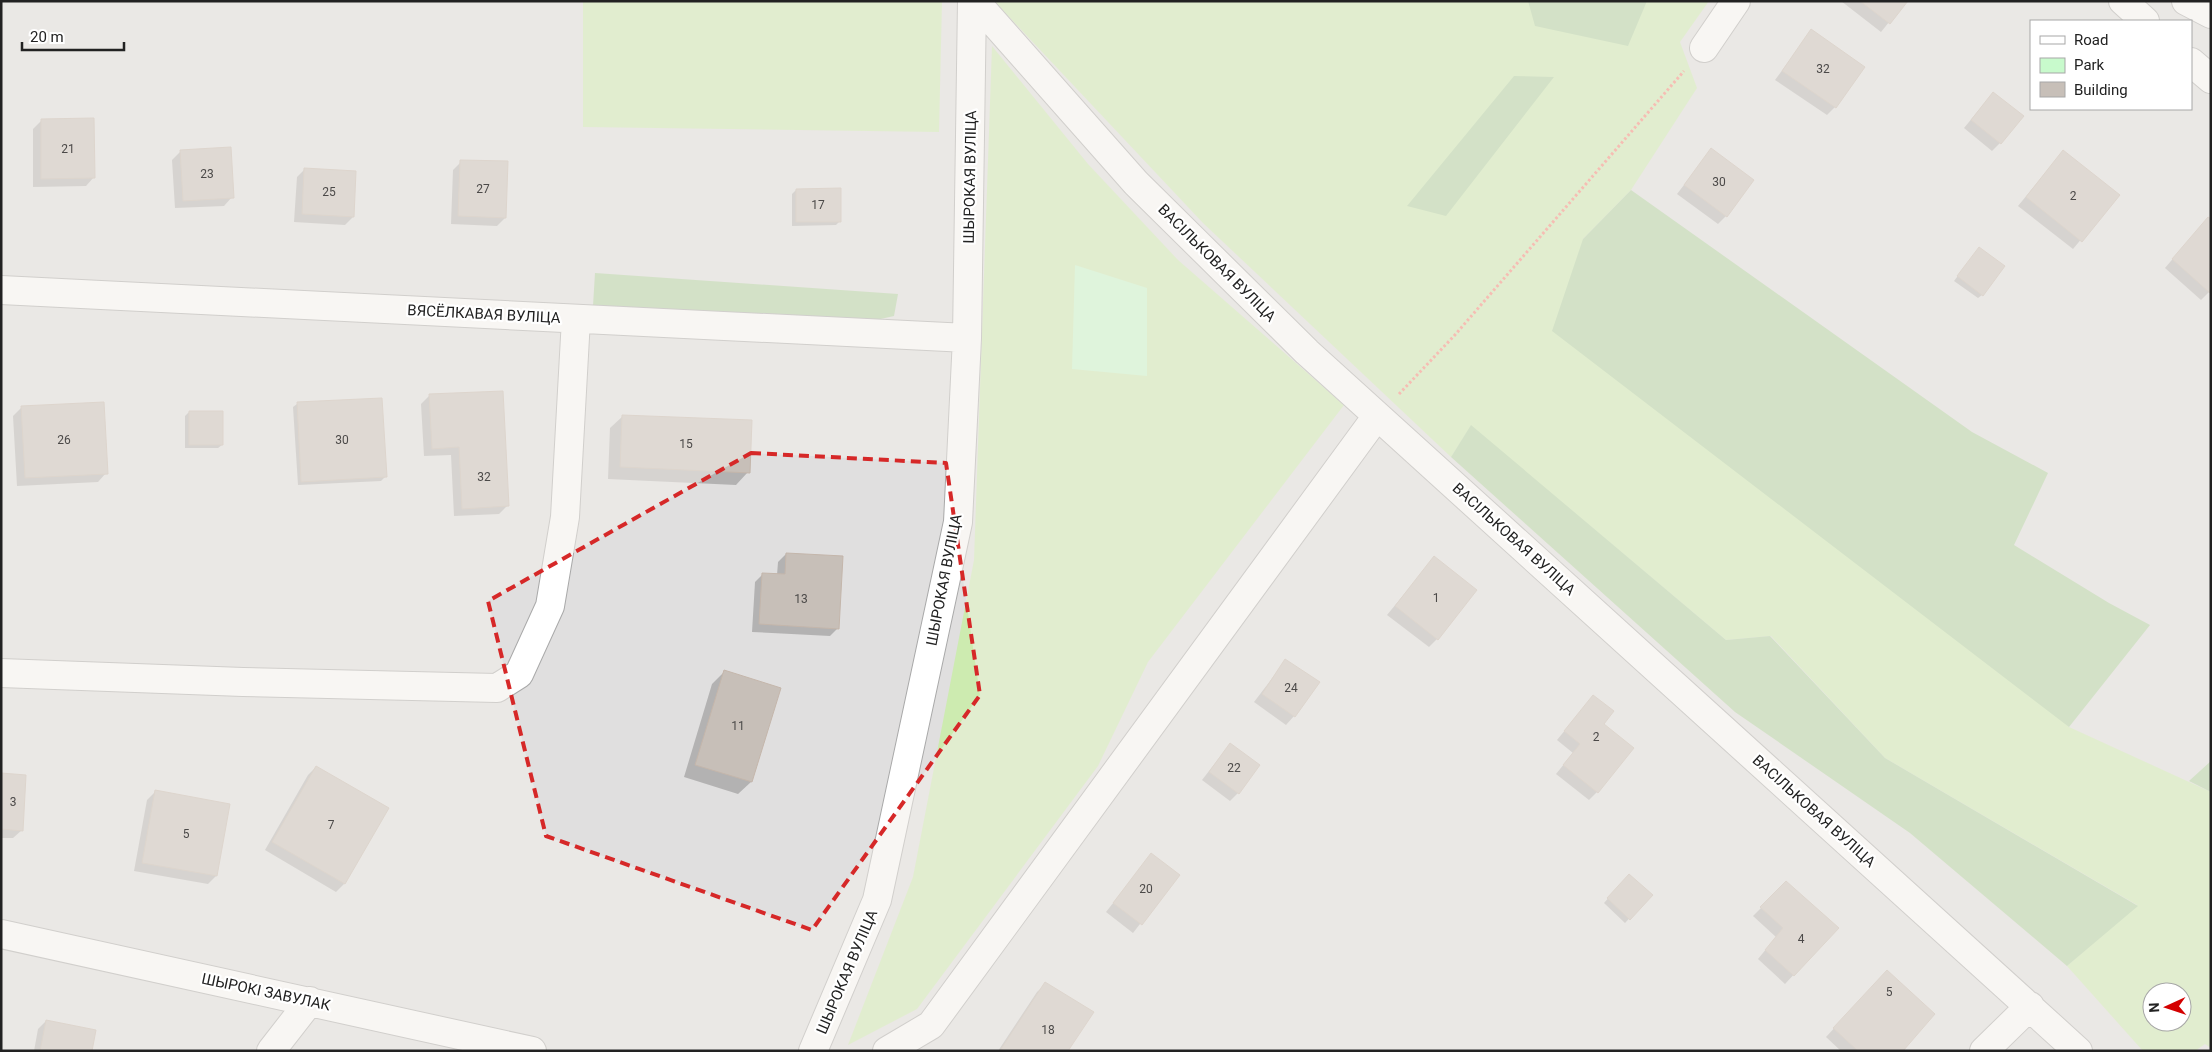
<svg xmlns="http://www.w3.org/2000/svg" width="2212" height="1052" viewBox="0 0 2212 1052" font-family="Roboto,sans-serif">
<rect width="100%" height="100%" fill="#f2efe9"/>
<path fill="#e0dfdf" fill-rule="evenodd" d="M1 1H2211V1051H1ZM2031 21H2191V109H2031ZM2152 992H2182V1022H2152Z"/>
<path fill="#cdebb0" fill-rule="evenodd" d="M583 1H942L939 132 583 127Z
M1709 1 1680 42 1697 88 1631 190 1583 239 2069 727 2211 792V1048L2205 1044 2195 1051H2143L2067 966 2137 905 1885 758 1771 636 1726 640 1471 426 1451 457 1203 223 995 2ZM2152 992H2182V1022H2152Z
M992 46 1088 164 1178 260 1344 405 1148 662 1098 766 917 1009 848 1045 913 877 974 560Z"/>
<path fill="#add19e" d="M1528 1H1647L1628 46 1535 26Z
M1514 76 1554 77 1446 216 1407 206Z
M1631 190 1972 432 2048 473 2014 545 2109 603 2150 625 2069 727 1552 331 1583 239Z
M595 273 898 294 894 316 867 322 593 306Z
M1471 425 1726 640 1770 636 1885 758 2138 906 2067 966 1910 833 1735 712 1451 457Z
M2211 761V792L2189 781Z"/>
<path fill="#c8facc" d="M1075 265 1147 288V376L1072 369Z"/>
<path fill="#0003" d="M1841 1H1906L1881 32Z
M1811 31 1835 107 1827 115 1775 80Z
M1993 93 2000 143 1992 151 1964 128Z
M41 121 94 177 86 186 33 187V129Z
M1711 150 1726 216 1718 224 1677 194Z
M181 151 232 197 224 206 175 208 172 160Z
M2063 151 2118 195 2073 249 2018 206Z
M461 162 505 218 497 226 451 224 453 170Z
M305 169 353 217 345 225 294 222 297 177Z
M796 190 840 221 836 225 792 226V194Z
M2211 221V290L2201 300 2165 268 2200 227Z
M1976 252 1982 295 1978 298 1954 281Z
M429 396 507 506 499 514 454 516 451 455 424 456 421 404Z
M297 404 385 477 381 481 298 485 293 407Z
M22 407 106 473 98 482 17 486 13 416Z
M189 412 222 445 218 448H185V416Z
M623 416 748 472 736 485 608 479 610 428Z
M786 554 838 628 830 636 752 632 755 582 763 574 777 575 778 562Z
M1434 558 1437 639 1429 647 1387 615Z
M1286 660 1294 716 1286 725 1254 702Z
M724 672 779 688 751 782 738 794 684 777 712 684Z
M1593 696 1602 724 1597 792 1589 800 1556 774 1573 753 1557 740Z
M1230 744 1238 793 1230 801 1202 780Z
M316 767 344 884 336 892 265 850 308 775Z
M1 774 22 830 13 838H1Z
M155 792 216 876 208 884 134 871 147 800Z
M1151 855 1178 875 1133 933 1106 912Z
M1629 875 1651 895 1625 923 1604 903Z
M1786 883 1837 928 1785 984 1758 959 1776 937 1753 916Z
M1879 980 1901 1051H1841L1826 1037Z
M1046 984 1066 1051H998L1037 992Z
M46 1021 91 1051H34L38 1029Z"/>
<path fill="#c7bfb8" stroke="#c4b6ab" d="M1860 1H1908L1890 24Z
M1811 29 1865 67 1836 108 1782 71Z
M1993 92 2024 116 2001 144 1971 120Z
M94 118 95 178 41 179V119Z
M231 147 234 198 183 201 180 150Z
M1711 148 1754 180 1727 217 1684 185Z
M2063 150 2120 195 2082 242 2026 197Z
M460 160 508 161 506 218 458 216Z
M304 168 356 171 354 217 302 214Z
M841 188V222H796V189Z
M2208 217 2211 219 2210 293 2172 259Z
M1979 247 2005 266 1983 296 1957 276Z
M503 391 509 506 462 509 459 447 432 449 429 394Z
M382 398 387 477 301 482 297 402Z
M104 402 108 474 25 478 21 406Z
M189 411H223V445H189Z
M622 415 752 420 750 473 620 467Z
M786 553 843 556 839 629 759 624 762 573 785 574Z
M1434 556 1477 590 1438 640 1395 606Z
M1285 659 1320 682 1295 717 1262 694Z
M724 670 781 688 752 782 695 765Z
M1593 695 1614 711 1604 724 1634 748 1598 793 1563 765 1580 744 1564 731Z
M1230 743 1260 765 1239 794 1209 772Z
M316 766 389 808 345 884 272 842Z
M1 773 26 775 23 831 1 829Z
M155 790 230 804 217 876 142 863Z
M1151 853 1180 875 1142 925 1113 903Z
M1629 874 1653 895 1630 920 1607 898Z
M1786 881 1839 928 1794 976 1765 950 1783 928 1760 907Z
M1887 970 1935 1014 1903 1051H1858L1833 1028Z
M1045 982 1094 1012 1068 1051H1004L1001 1049Z
M46 1020 96 1030 92 1051H40Z"/>
<g fill="none" stroke-linecap="round" stroke-linejoin="round">
<defs>
<path id="minor" d="M975 1 1136 183 1307 352 2078 1051
M2123 1 2145 21
M2186 1 2211 14
M1704 48 1736 1
M2191 62 2211 79
M1 290 967 338
M1 673 243 682 497 688 519 674 550 606 565 517 576 319
M1 934 532 1051
M271 1051 310 1001
M813 1051 877 900 958 522 967 338 972 1
M887 1051 931 1025 1377 416
M1984 1051 2030 1006"/>
</defs>
<use href="#minor" stroke="#a9a9a9" stroke-width="30"/>
<path stroke="#fa8072" stroke-width="3" stroke-dasharray="2.5 2.5" stroke-linecap="butt" d="M1399 394 1454 336 1684 71"/>
<use href="#minor" stroke="#fff" stroke-width="28"/>
</g>
<path d="M0 0H2212V1052H0ZM751 453 946 463 980 695 812 930 546 836 488 601Z" fill="#f2efe9" fill-opacity=".55" fill-rule="evenodd"/>
<path fill="none" stroke="#d62828" stroke-width="4" stroke-dasharray="10 6" stroke-linejoin="round" d="M751 453 946 463 980 695 812 930 546 836 488 601Z"/>
<g text-anchor="middle" dominant-baseline="central" stroke-width="4.5" stroke-linejoin="round" paint-order="stroke">
<g font-size="12" fill="#4b4948">
<text x="1823" y="69">32</text>
<text x="68" y="149">21</text>
<text x="207" y="174">23</text>
<text x="1719" y="182">30</text>
<text x="483" y="189">27</text>
<text x="329" y="192">25</text>
<text x="2073" y="196">2</text>
<text x="818" y="205">17</text>
<text x="64" y="440">26</text>
<text x="342" y="440">30</text>
<text x="686" y="444">15</text>
<text x="484" y="477">32</text>
<text x="1436" y="598">1</text>
<text x="801" y="599">13</text>
<text x="1291" y="688">24</text>
<text x="738" y="726">11</text>
<text x="1596" y="737">2</text>
<text x="1234" y="768">22</text>
<text x="13" y="802">3</text>
<text x="331" y="825">7</text>
<text x="186" y="834">5</text>
<text x="1146" y="889">20</text>
<text x="1801" y="939">4</text>
<text x="1889" y="992">5</text>
<text x="1048" y="1030">18</text>
</g>
<g font-size="15" fill="#222" stroke="#fff">
<text transform="translate(970 177) rotate(-89)">ШЫРОКАЯ ВУЛІЦА</text>
<text transform="translate(1217 263) rotate(45)">ВАСІЛЬКОВАЯ ВУЛІЦА</text>
<text transform="translate(484 314) rotate(3)">ВЯСЁЛКАВАЯ ВУЛІЦА</text>
<text transform="translate(1514 539) rotate(42)">ВАСІЛЬКОВАЯ ВУЛІЦА</text>
<text transform="translate(944 580) rotate(-79)">ШЫРОКАЯ ВУЛІЦА</text>
<text transform="translate(1814 811) rotate(42)">ВАСІЛЬКОВАЯ ВУЛІЦА</text>
<text transform="translate(847 972) rotate(-67)">ШЫРОКАЯ ВУЛІЦА</text>
<text transform="translate(266 992) rotate(12)">ШЫРОКІ ЗАВУЛАК</text>
</g>
</g>
<rect width="2212" height="1052" fill="none" stroke="#222222" stroke-width="5"/>
<rect x="2030" y="20" width="162" height="90" fill="#ffffff" stroke="#a7a7a7"/>
<rect x="2040" y="36" width="25" height="8" fill="#ffffff" stroke="#a7a7a7"/>
<text x="2074" y="45" font-size="15" fill="#222222">Road</text>
<rect x="2040" y="58" width="25" height="15" fill="#c8facc" stroke="#a7a7a7"/>
<text x="2074" y="70" font-size="15" fill="#222222">Park</text>
<rect x="2040" y="82" width="25" height="15" fill="#c7bfb8" stroke="#a7a7a7"/>
<text x="2074" y="95" font-size="15" fill="#222222">Building</text>
<g transform="translate(2167 1007) rotate(267)"><circle r="24" fill="#ffffff" stroke="#a7a7a7"/>
<path d="M0-4L9 19L0 12L-9 19Z" fill="#d40000"/>
<text y="-8" font-size="14" font-weight="bold" text-anchor="middle" fill="#222222">N</text>
</g>
<path d="M22 42v8h102v-8" fill="none" stroke="#222222" stroke-width="2.5"/>
<text x="30" y="42" font-size="15" fill="#222222" stroke="#ffffff" stroke-width="4" paint-order="stroke">20 m</text>
</svg>
